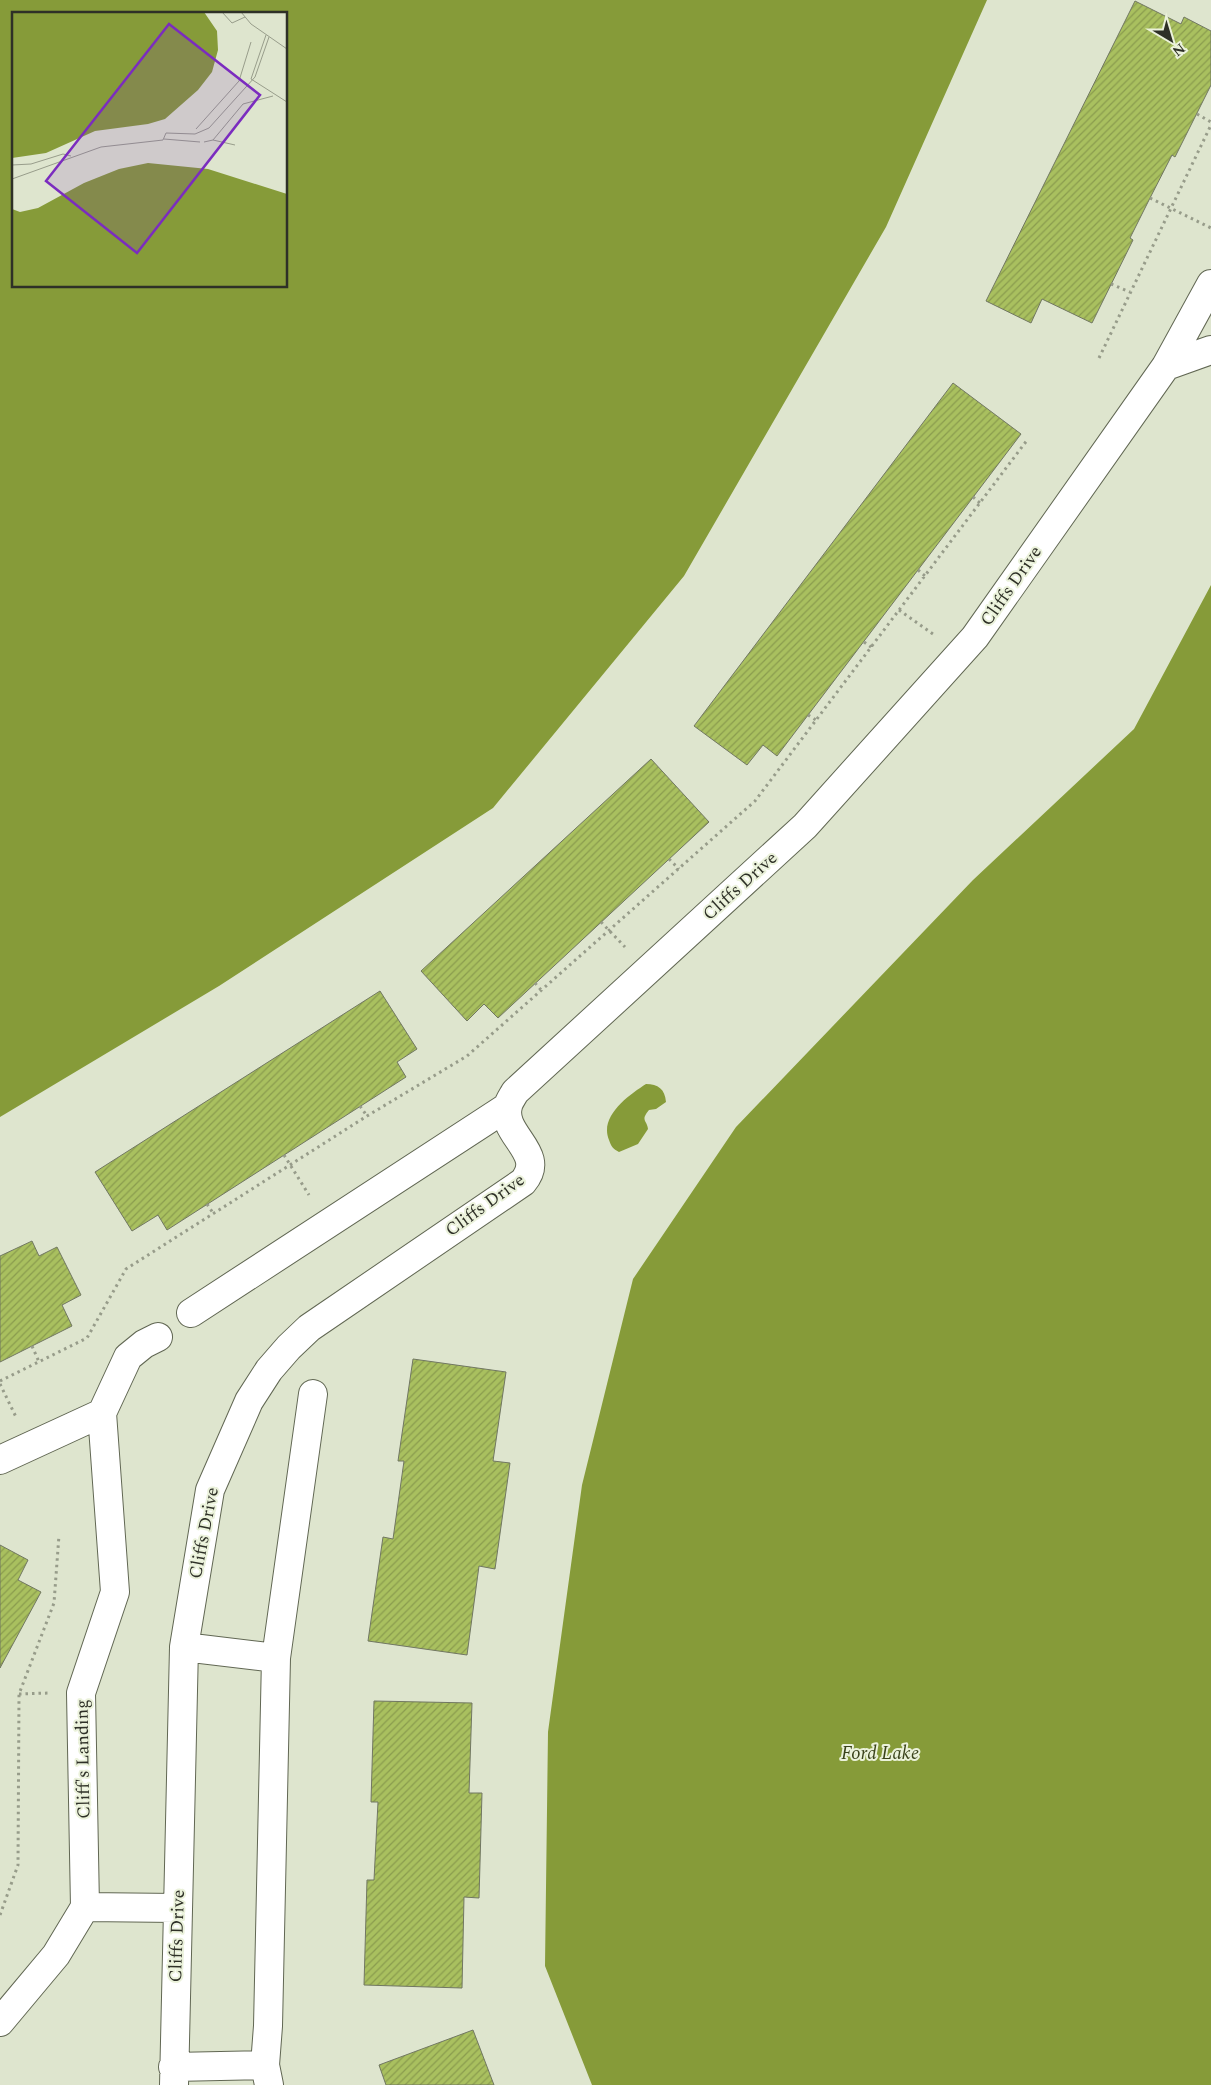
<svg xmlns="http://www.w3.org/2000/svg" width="1211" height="2085" viewBox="0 0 1211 2085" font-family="Spectral,serif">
<defs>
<pattern id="building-hatch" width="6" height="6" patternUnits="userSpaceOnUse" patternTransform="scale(1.25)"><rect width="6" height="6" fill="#a9c05f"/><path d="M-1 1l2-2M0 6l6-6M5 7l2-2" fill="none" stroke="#8a9c4e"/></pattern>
</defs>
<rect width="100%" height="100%" fill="#dee5ce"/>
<path fill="#869b39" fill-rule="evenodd" d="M0 0H987L886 227 684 576 493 808 219 986 0 1117ZM14 14H286V286H14Z
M1211 585V2085H592L545 1966 548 1732 582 1485 633 1279 736 1127 973 880 1134 729Z
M646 1084C658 1084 665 1089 666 1102L656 1109 649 1110C640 1121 647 1120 648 1129L638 1144 619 1152C613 1149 611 1146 609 1140 599 1116 629 1095 646 1084Z"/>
<path fill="url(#building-hatch)" stroke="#717762" d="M1135 1 1181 24 1184 17 1211 31V85L1175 157 1172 155 1150 198 1130 238 1133 240 1092 323 1042 299 1031 323 986 301Z
M953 383 1021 434 777 756 763 745 747 765 694 726Z
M651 759 709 822 498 1018 484 1004 467 1021 421 971Z
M380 991 417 1049 397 1062 406 1077 167 1230 158 1215 132 1231 95 1172Z
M32 1241 39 1256 57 1247 81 1295 62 1305 72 1326 0 1362V1256Z
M413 1359 506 1372 493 1461 510 1463 495 1569 479 1566 467 1655 368 1641 383 1537 393 1539 404 1461H398Z
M0 1545 28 1560 18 1580 41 1592 0 1668Z
M374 1701 472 1703 469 1793H482L479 1898 464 1897 462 1988 364 1985 367 1880H374L378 1802H371Z
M473 2030 494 2085H386L379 2065Z"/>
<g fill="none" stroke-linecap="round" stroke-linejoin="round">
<defs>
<path id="minor" d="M1166 366 1211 350
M191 1313 507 1107
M0 1460 102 1413 128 1357 144 1344 158 1337
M184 1647 276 1658
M85 1907 177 1908
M0 2022 56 1955 85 1907 81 1693 115 1592 102 1413
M173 2067 265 2065
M174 2085 184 1647 210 1490 249 1401 269 1370 289 1347 309 1328 523 1182C548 1153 500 1135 508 1106 509 1101 513 1096 515 1092L805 826 975 637 1166 366 1211 284
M269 2085 265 2065 268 2026 276 1658 313 1394"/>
</defs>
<use href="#minor" stroke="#616753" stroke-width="30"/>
<path stroke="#979c8a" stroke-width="3" stroke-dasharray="2.5 4" stroke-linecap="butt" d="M1197 114 1211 122
M1150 198 1211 228
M1111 284 1130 292
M1099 358 1211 125
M973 497 980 503
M918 570 925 576
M899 610 933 634
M864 642 871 647
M808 715 816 720
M669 859 679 869
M601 922 625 947
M535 983 542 991
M360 1106 367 1116
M284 1155 309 1195
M207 1204 213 1213
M32 1346 39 1362
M0 1381 87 1338 126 1269 367 1116 467 1056 755 801 1028 439
M0 1384 16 1417
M19 1694 49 1693
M0 1915 18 1865 19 1694 54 1603 59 1535"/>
<use href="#minor" stroke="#fff" stroke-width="28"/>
</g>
<g text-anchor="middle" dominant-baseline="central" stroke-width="4" stroke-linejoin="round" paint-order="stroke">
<g font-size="18" fill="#2e3027" stroke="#ebf2db">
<text transform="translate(1011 586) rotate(-55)">Cliffs Drive</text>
<text transform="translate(740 886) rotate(-42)">Cliffs Drive</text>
<text transform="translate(485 1205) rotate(-36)">Cliffs Drive</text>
<text transform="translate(204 1533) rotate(-79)">Cliffs Drive</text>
<text transform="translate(83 1759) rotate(-91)">Cliff's Landing</text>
<text transform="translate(177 1936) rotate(-88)">Cliffs Drive</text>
</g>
<g font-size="19" font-style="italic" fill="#3a431b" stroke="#ebf2db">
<text x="880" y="1753">Ford Lake</text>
</g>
</g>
<g transform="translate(12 12)">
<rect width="275" height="275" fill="#dee5ce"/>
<path d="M0 0H192L205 19 206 38 200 60 186 78 153 107 136 112 83 119 34 141 0 146ZM136 151 196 157 275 182V275H0V197L8 200 26 196 72 171 107 157Z" fill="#869b39"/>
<path fill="none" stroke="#989d8b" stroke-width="1" d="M210 0 220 11 233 5M229 0 239 12 275 37M239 67 254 23M239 67 275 90M184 117 227 69 239 30M152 127 188 130M201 128 231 92 261 84M192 130 201 128 223 133M0 153 19 152 51 142 59 144M0 167 89 135 151 128 154 121 183 122 197 116 243 65 257 25"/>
<path fill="#7b2cbf" fill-opacity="0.15" stroke="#7b2cbf" stroke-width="2.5" d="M157 12 248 83 125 241 34 169Z"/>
<rect width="275" height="275" fill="none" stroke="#2e3027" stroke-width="2.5"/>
</g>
<g transform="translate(1171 40) rotate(142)" stroke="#ebf2db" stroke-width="4" paint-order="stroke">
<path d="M0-4L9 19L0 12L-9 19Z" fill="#2e3027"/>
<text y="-8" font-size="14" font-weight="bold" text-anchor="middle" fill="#2e3027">N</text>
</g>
</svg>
